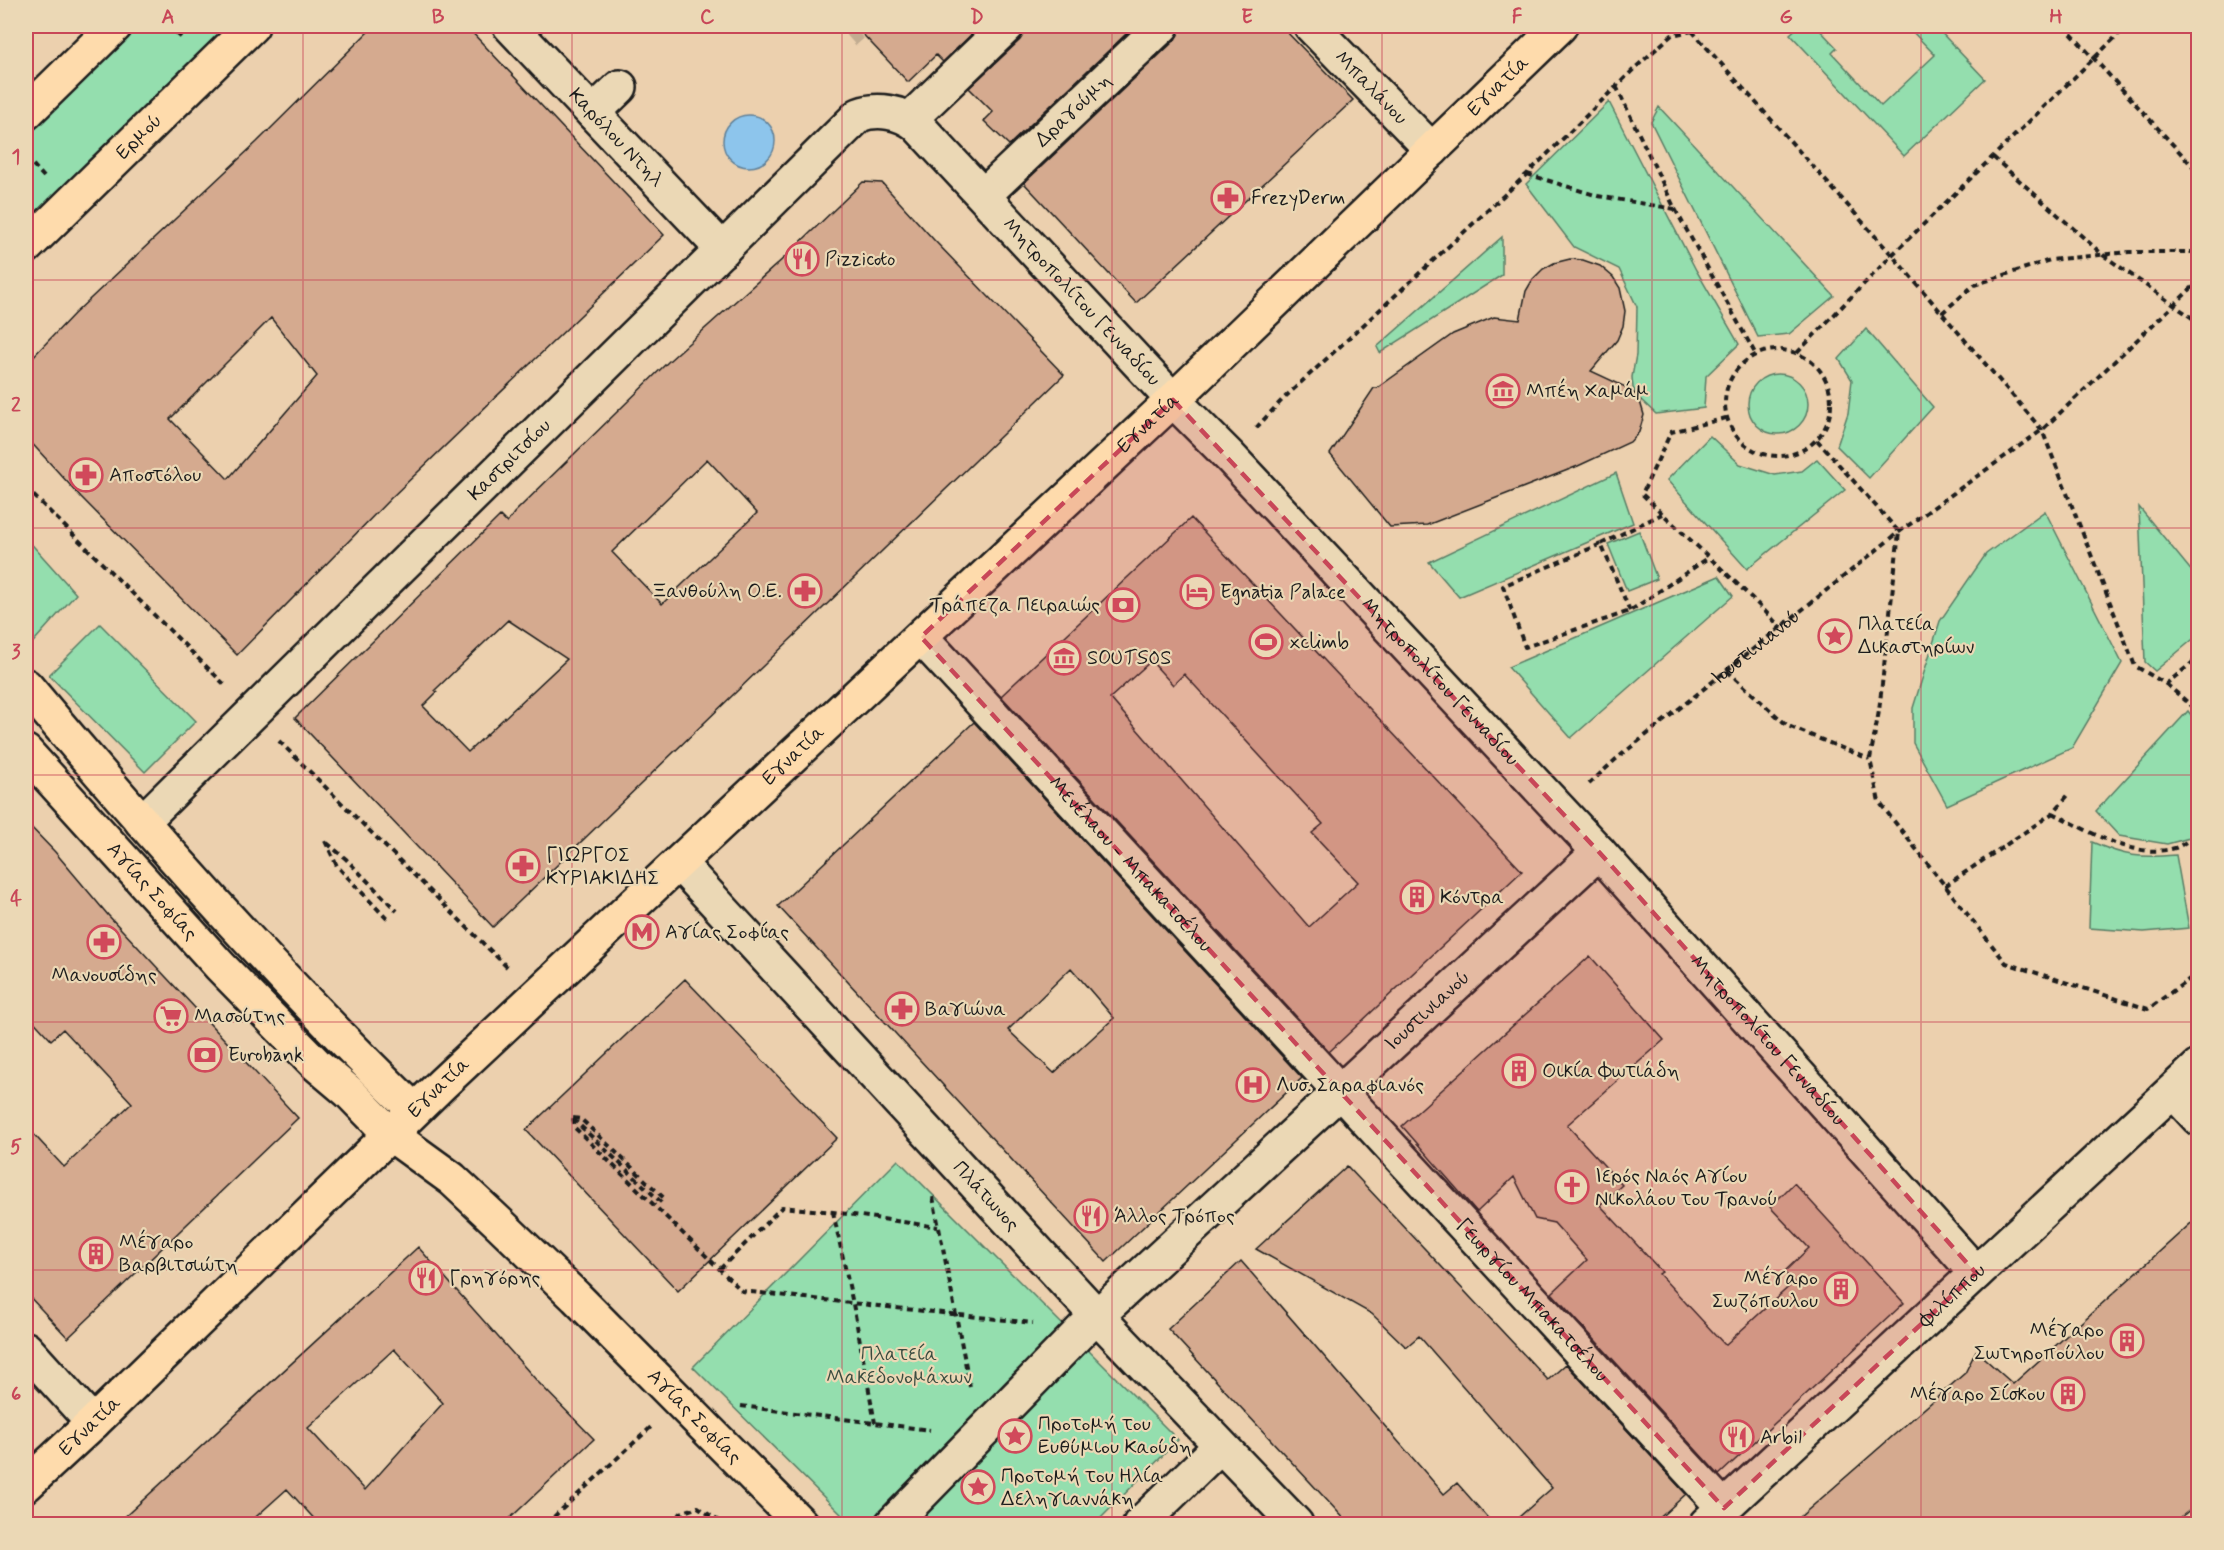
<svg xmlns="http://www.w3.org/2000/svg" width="2224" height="1550" viewBox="0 0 2224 1550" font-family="Mynerve,sans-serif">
<rect width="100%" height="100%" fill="#ecd0ae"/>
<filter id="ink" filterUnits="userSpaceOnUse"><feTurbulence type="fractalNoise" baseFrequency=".0167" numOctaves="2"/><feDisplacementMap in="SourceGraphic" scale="12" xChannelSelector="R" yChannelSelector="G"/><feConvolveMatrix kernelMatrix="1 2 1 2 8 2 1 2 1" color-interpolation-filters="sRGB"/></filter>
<g filter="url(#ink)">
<path fill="#94deae" stroke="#587d65" stroke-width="1.5" d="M133 26H227L26 224V131Z
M1799 26H1816L1837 48 1832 53 1881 106 1935 55 1907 26H1935L1985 79 1904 156 1790 34Z
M1609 102 1696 270 1739 344 1706 376 1704 408 1656 414 1640 399 1633 388 1632 377 1636 355 1637 307 1619 269 1574 247 1526 184Z
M1659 107 1834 296 1789 334 1758 337 1651 122Z
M1502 237V275L1380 353 1377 347Z
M1866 329 1933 407 1869 478 1837 446 1848 413 1852 380 1839 359Z
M1748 404a30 30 0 1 1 60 0a30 30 0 1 1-60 0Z
M1710 436 1740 464 1775 475 1802 471 1817 459 1845 490 1747 569 1667 480Z
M1616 473 1633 523 1459 597 1429 562Z
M2139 507 2198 579V635L2155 671 2145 662Z
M2045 511 2122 663 2072 748 1947 805 1913 743V708L1940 621 1986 554Z
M1639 531 1657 579 1627 591 1608 544Z
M26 538 76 594 26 650Z
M1719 576 1733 596 1571 738 1508 667Z
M100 624 196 721 145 772 49 675Z
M2188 711 2198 724V828L2193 837 2167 844 2119 836 2096 811Z
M2092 842C2126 857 2139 858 2176 855L2189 928 2144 932 2089 928Z
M898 1160 1178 1440 1095 1524H851L693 1367Z"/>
<path fill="#8dc5ec" stroke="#608199" stroke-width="1.5" d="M723 141a26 26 0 1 1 52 0a26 26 0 1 1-52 0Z"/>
<path fill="#d5aa8f" stroke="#1c1c1c" stroke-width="1.5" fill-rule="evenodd" d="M374 26H466L664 235 391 498 237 655 81 497 26 437V364L74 314 257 142ZM271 318 317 376 228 479 170 419Z
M855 26H980L943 62 936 55 908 82Z
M1025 26H1121L1127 33 1009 145 984 121 993 112 969 88 1020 40 1025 32Z
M1181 26H1281L1353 100 1136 303 1024 183 1175 40Z
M863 182 882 183 934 240 1064 375 493 927 295 718 500 516 507 523 514 513 670 360 785 257ZM707 459 757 513 662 604 612 552ZM508 620 567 659 468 752 423 706 437 692 435 690Z
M1570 259 1583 260 1600 266 1613 277 1620 288 1625 311 1623 326 1617 340 1591 371 1630 389 1639 398 1644 415 1639 432 1630 442 1578 466 1427 525 1390 527 1330 454 1374 388H1377L1453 334 1494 317 1520 320 1526 291 1533 279 1543 269 1554 263Z
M1191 518 1522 871 1329 1052 1001 696ZM1151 661 1173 685 1184 674 1323 824 1312 833 1358 882 1309 927 1110 698Z
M974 722 1302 1078 1106 1262 778 906ZM1071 968 1114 1018 1054 1073 1008 1030Z
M26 822 55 852 108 915 298 1118 68 1338 26 1293V1126L64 1167 132 1103 63 1029 51 1040 26 1013Z
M1590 956 1664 1040 1567 1125 1622 1185 1600 1205 1662 1272 1659 1274 1725 1345 1794 1282 1784 1272 1809 1248 1770 1207 1794 1183 1904 1303 1719 1475 1552 1293 1587 1260 1554 1223 1535 1219 1514 1177 1477 1212 1402 1126Z
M685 979 837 1138 678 1291 526 1130Z
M1347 1166 1548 1380 1566 1364 1686 1494 1653 1524H1511L1552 1488 1419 1336 1406 1347 1372 1314 1256 1249Z
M2199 1216V1502L2173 1524H1792L1965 1373 1976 1351 2013 1384Z
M418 1247 538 1382 594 1439 504 1524H319L287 1489 248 1524H117ZM394 1349 443 1403 365 1490 308 1428Z
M1241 1261 1444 1494 1457 1483 1493 1524H1349L1168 1329Z"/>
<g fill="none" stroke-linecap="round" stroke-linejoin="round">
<path stroke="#c2ac91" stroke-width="33" stroke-dasharray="33 16" stroke-linecap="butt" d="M845 33 853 26"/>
<defs>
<g id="minor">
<path id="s2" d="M510 26 723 250"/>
<path id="s3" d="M1311 26 1432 150"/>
<path d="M593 113 620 87"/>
<path d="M910 119 1007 26"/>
<path id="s4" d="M984 195 1162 26"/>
<path id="s5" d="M921 637 1724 1508"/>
<path id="s6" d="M142 822 859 115C878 108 901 112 917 125L1173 400 1230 457 1599 852 1976 1273"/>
<path id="s7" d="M679 863 1097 1316 1296 1524"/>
<path d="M2173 1091 2198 1118"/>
<path d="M26 1349 93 1423"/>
<path id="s8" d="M892 1524 1083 1329 1599 852"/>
<path d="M1140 1524 1220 1446"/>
<path id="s9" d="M1706 1524 2198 1067"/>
</g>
<g id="major">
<path d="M26 113 115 26"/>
<path id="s10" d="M26 247 252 26"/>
<path d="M26 686C149 833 277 977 414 1110"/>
<path id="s11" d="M26 752 220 966 317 1065 349 1092 390 1134 452 1179 500 1224 576 1297 801 1524"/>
<path id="s12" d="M26 1485 93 1423 442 1084 1173 400 1560 26"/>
</g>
</defs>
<use href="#minor" stroke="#1c1c1c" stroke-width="38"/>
<use href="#major" stroke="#1c1c1c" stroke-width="38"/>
<g stroke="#1c1c1c" stroke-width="4" stroke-dasharray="6 4.5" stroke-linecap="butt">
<path d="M169 26 184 40"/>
<path d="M2064 26 2198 172"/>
<path d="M1692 31 1892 255 2042 430 2135 666 2166 684 2198 658"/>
<path d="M1616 86 1675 209 1756 355"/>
<path d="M26 157 44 177"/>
<path d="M1993 157 2103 255 2198 322"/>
<path d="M1527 174 1598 196 1675 209"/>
<path d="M1942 313 1974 285 2050 260 2129 252H2198"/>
<circle cx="1778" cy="403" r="53"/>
<path d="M1797 353 1892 255 2127 26"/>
<path d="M1726 418 1671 432 1642 494C1688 539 1737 581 1781 628"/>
<path d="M1256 428 1283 399 1527 174 1635 68 1672 35 1692 31"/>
<path d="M1817 440 1899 532 1879 711 1870 759 1879 802 2006 963 2148 1009 2198 973"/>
<path d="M26 488 226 686"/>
<path d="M1601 544 1662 514"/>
<path d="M1630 611 1601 544 1503 586 1525 647 1630 611 1708 558"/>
<path d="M1727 671 1788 726 1869 759"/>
<path d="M2166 684 2198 711"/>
<path d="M279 741 508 968"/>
<path id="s1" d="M1589 784 1615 760 1899 532 2042 430 2198 282"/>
<path d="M2053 813C2089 831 2133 860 2175 848 2183 845 2191 838 2198 834"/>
<path d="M2193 837 2198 854"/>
<path d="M325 841 337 866 388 920"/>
<path d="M327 843 346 859 397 911"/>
<path d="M1945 886 2053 813 2069 794"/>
<path d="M573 1118 575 1128 742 1291 1033 1323"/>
<path d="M573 1118 581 1119 666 1200"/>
<path d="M573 1119 662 1203"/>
<path d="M933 1197 970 1387"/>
<path d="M833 1212 853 1304 875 1423"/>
<path d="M720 1269 782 1207 833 1212 938 1227"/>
<path d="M741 1406 930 1430"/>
<path d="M951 1520 974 1524"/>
<path d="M546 1524 651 1427"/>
<path d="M672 1524 681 1513 698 1507 723 1524"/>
</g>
<use href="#minor" stroke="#ebd8b5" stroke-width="33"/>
<use href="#major" stroke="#fedbac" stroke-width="33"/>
</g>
</g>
<path fill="#c84758" fill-opacity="0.2" stroke="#c84758" stroke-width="4.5" stroke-dasharray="12 8" stroke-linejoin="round" d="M1173 400 1599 852 1976 1273 1724 1508 921 637Z"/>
<path fill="none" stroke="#c84758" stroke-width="1.5" stroke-opacity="0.55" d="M303 26V1524M572 26V1524M842 26V1524M1112 26V1524M1382 26V1524M1652 26V1524M1921 26V1524M26 280H2198M26 528H2198M26 775H2198M26 1022H2198M26 1270H2198"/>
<defs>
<symbol id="pharmacy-ring" viewBox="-11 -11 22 22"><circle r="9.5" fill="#ebd8b5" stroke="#d1495b" stroke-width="1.5"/><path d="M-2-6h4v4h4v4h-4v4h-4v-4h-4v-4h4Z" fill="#d1495b"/></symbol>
<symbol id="restaurant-ring" viewBox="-11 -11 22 22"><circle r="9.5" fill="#ebd8b5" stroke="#d1495b" stroke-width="1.5"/><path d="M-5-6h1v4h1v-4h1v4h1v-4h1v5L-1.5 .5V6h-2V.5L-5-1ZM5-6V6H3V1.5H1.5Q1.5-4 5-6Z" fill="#d1495b"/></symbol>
<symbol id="museum-ring" viewBox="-11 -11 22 22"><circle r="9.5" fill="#ebd8b5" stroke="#d1495b" stroke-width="1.5"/><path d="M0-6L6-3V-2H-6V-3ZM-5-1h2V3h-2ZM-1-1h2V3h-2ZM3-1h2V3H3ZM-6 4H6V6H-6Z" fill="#d1495b"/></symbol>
<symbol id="hotel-ring" viewBox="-11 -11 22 22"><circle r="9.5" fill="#ebd8b5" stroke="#d1495b" stroke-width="1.5"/><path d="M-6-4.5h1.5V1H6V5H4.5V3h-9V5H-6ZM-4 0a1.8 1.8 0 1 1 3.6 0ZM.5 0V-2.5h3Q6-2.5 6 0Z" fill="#d1495b"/></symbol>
<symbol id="bank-ring" viewBox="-11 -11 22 22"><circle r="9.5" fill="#ebd8b5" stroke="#d1495b" stroke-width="1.5"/><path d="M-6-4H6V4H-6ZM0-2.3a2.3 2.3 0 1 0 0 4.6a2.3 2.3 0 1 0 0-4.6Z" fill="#d1495b"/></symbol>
<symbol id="sight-ring" viewBox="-11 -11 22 22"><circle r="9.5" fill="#ebd8b5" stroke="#d1495b" stroke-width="1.5"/><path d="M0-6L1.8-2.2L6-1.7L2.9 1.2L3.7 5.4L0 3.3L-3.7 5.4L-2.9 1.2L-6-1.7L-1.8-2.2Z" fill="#d1495b"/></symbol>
<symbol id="stadium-ring" viewBox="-11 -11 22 22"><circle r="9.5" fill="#ebd8b5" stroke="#d1495b" stroke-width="1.5"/><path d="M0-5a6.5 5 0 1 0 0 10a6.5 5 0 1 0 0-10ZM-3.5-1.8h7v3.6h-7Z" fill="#d1495b"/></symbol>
<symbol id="building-ring" viewBox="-11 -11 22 22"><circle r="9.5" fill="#ebd8b5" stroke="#d1495b" stroke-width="1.5"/><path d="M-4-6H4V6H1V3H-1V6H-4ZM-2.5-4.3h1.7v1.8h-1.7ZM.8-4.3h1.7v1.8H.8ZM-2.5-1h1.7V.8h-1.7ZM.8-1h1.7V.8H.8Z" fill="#d1495b"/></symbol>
<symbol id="metro-ring" viewBox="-11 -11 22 22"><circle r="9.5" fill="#ebd8b5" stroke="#d1495b" stroke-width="1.5"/><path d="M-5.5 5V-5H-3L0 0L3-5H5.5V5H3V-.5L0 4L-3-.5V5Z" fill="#d1495b"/></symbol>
<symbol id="supermarket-ring" viewBox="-11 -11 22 22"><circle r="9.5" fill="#ebd8b5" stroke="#d1495b" stroke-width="1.5"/><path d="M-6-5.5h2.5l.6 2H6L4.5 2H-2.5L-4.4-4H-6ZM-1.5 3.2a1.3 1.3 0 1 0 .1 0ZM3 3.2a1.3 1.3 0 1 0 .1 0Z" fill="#d1495b"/></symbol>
<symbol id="hospital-ring" viewBox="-11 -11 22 22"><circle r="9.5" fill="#ebd8b5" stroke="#d1495b" stroke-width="1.5"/><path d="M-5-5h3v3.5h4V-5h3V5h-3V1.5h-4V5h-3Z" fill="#d1495b"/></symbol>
<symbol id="church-ring" viewBox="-11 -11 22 22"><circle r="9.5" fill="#ebd8b5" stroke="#d1495b" stroke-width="1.5"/><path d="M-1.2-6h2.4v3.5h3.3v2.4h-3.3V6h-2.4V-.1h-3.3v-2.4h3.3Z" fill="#d1495b"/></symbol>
</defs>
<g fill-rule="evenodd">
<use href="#pharmacy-ring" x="1209" y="179" width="38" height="38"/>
<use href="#restaurant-ring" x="783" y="240" width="38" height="38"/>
<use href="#museum-ring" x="1484" y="372" width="38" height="38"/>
<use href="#pharmacy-ring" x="67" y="456" width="38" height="38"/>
<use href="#pharmacy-ring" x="786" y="572" width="38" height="38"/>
<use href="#hotel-ring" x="1178" y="573" width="38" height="38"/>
<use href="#bank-ring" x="1104" y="586" width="38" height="38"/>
<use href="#sight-ring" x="1816" y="617" width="38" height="38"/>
<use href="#stadium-ring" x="1247" y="623" width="38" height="38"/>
<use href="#museum-ring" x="1045" y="639" width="38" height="38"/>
<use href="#pharmacy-ring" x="504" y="847" width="38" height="38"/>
<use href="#building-ring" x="1398" y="878" width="38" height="38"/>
<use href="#metro-ring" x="623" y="913" width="38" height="38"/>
<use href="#pharmacy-ring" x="85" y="923" width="38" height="38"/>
<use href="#pharmacy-ring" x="883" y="990" width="38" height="38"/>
<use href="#supermarket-ring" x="152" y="997" width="38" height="38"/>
<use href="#bank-ring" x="186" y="1036" width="38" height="38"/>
<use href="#building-ring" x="1500" y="1052" width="38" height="38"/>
<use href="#hospital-ring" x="1234" y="1066" width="38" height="38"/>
<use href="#church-ring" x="1553" y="1168" width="38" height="38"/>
<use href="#restaurant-ring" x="1072" y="1197" width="38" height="38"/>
<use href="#building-ring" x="77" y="1235" width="38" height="38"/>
<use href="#restaurant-ring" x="407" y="1259" width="38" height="38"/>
<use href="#building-ring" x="1822" y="1270" width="38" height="38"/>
<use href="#building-ring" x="2108" y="1322" width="38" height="38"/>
<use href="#building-ring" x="2049" y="1375" width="38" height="38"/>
<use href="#sight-ring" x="996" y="1417" width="38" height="38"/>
<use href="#restaurant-ring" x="1718" y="1418" width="38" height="38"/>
<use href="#sight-ring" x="959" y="1468" width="38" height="38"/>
</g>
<g text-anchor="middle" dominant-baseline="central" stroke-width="4.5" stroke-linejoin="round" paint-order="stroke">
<g font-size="20" fill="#1c1c1c" stroke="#ebd8b5">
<text stroke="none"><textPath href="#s12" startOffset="2031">Εγνατία</textPath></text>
<text stroke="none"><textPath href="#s3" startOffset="86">Μπαλάνου</textPath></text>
<text stroke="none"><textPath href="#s4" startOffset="123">Δραγούμη</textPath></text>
<text stroke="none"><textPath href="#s10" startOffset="158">Ερμού</textPath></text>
<text stroke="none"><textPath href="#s2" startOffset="154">Καρόλου Ντηλ</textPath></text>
<text stroke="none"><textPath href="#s6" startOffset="1310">Μητροπολίτου Γενναδίου</textPath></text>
<text stroke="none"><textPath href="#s12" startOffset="1545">Εγνατία</textPath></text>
<text stroke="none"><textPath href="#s6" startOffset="516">Καστριτσίου</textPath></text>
<text stroke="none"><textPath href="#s1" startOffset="216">Ιουστινιανού</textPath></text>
<text stroke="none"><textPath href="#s6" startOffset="1832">Μητροπολίτου Γενναδίου</textPath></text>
<text stroke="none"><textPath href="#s12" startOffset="1059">Εγνατία</textPath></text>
<text stroke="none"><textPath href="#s5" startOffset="309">Μενέλαου - Μπακατσέλου</textPath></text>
<text stroke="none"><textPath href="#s11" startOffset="188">Αγίας Σοφίας</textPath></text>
<text stroke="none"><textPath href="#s8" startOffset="742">Ιουστινιανού</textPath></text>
<text stroke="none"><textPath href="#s6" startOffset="2318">Μητροπολίτου Γενναδίου</textPath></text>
<text stroke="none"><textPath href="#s12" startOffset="573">Εγνατία</textPath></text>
<text stroke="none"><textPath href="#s7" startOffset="453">Πλάτωνος</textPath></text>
<text stroke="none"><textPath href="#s9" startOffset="336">Φιλίππου</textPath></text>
<text stroke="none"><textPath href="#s5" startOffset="902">Γεωργίου Μπακατσέλου</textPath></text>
<text stroke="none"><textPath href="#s11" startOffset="944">Αγίας Σοφίας</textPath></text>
<text stroke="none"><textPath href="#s12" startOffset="87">Εγνατία</textPath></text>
</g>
<g font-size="20" fill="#1c1c1c" stroke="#ebd8b5" text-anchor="start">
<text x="1251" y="198">FrezyDerm</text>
<text x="825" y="259">Pizzicoto</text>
<text x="1526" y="391">Μπέη Χαμάμ</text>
<text x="109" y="475">Αποστόλου</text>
<text x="782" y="591" text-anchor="end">Ξανθούλη Ο.Ε.</text>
<text x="1220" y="592">Egnatia Palace</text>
<text x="1100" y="605" text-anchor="end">Τράπεζα Πειραιώς</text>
<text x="1858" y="624">Πλατεία<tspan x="1858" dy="23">Δικαστηρίων</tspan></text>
<text x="1289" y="642">xclimb</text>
<text x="1087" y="658">SOUTSOS</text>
<text x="546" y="855">ΓΙΩΡΓΟΣ<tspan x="546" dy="23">ΚΥΡΙΑΚΙΔΗΣ</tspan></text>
<text x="1440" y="897">Κόντρα</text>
<text x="665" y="932">Αγίας Σοφίας</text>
<text x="104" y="975" text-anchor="middle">Μανουσίδης</text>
<text x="925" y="1009">Βαγιώνα</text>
<text x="194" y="1016">Μασούτης</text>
<text x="228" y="1055">Eurobank</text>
<text x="1542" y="1071">Οικία Φωτιάδη</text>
<text x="1276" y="1085">Λυσ. Σαραφιανός</text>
<text x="1595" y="1176">Ιερός Ναός Αγίου<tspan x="1595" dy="23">Νικολάου του Τρανού</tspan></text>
<text x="1114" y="1216">Άλλος Τρόπος</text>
<text x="119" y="1242">Μέγαρο<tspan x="119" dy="23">Βαρβιτσιώτη</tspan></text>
<text x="449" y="1278">Γρηγόρης</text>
<text x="1818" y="1278" text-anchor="end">Μέγαρο<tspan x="1818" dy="23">Σωζόπουλου</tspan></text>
<text x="2104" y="1330" text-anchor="end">Μέγαρο<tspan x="2104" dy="23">Σωτηροπούλου</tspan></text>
<text x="2045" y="1394" text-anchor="end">Μέγαρο Σίσκου</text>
<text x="1038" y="1424">Προτομή του<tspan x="1038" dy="23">Ευθύμιου Καούδη</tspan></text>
<text x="1760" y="1437">Arbil</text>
<text x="1001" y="1476">Προτομή του Ηλία<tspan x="1001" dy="23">Δεληγιαννάκη</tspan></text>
</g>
<g font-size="20" fill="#3a4c40" stroke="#ebd8b5">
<text x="899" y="1354">Πλατεία<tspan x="899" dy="23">Μακεδονομάχων</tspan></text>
</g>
</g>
<rect width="2224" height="1550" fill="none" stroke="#ebd8b5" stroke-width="66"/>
<rect x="33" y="33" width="2158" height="1484" fill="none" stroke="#c84758" stroke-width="2"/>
<g font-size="20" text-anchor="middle" font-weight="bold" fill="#c84758">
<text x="168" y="23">A</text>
<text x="438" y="23">B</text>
<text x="707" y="23">C</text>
<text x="977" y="23">D</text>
<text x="1247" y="23">E</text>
<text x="1517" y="23">F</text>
<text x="1786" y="23">G</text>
<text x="2056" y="23">H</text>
<text x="16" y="163">1</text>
<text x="16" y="411">2</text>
<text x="16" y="658">3</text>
<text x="16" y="905">4</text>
<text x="16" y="1153">5</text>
<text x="16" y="1400">6</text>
</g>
</svg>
